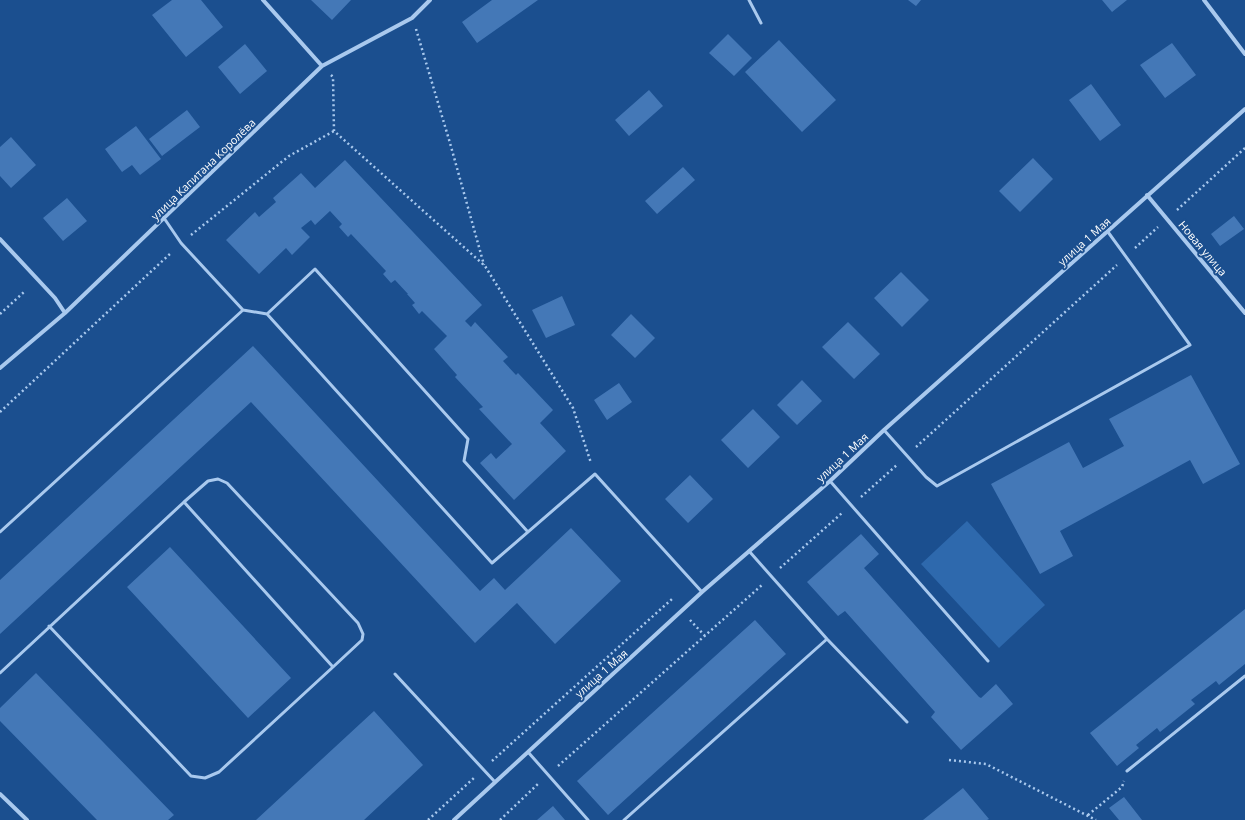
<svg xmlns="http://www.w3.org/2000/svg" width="1245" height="820" viewBox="0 0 1245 820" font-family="'Open Sans',sans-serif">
<rect width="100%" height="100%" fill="#1b4f8f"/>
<path fill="#2e69ad" d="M967 521 1045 605 999 648 921 564Z"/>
<path fill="#4478b7" d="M172 0H201L223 27 186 57 152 15Z
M311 0H351L332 20Z
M492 0H538L477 43 462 22Z
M908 0H921L916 6Z
M1102 0H1127L1112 12Z
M728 34 752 58 734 76 709 53Z
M779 40 836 100 802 132 745 72Z
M1172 43 1196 75 1165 98 1140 65Z
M245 44 267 71 240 94 218 67Z
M1091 84 1121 125 1100 141 1069 100Z
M649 90 663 106 629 136 615 120Z
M187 110 200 127 162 156 149 139Z
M136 126 161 159 140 175 132 165 122 172 105 149Z
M11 137 36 165 11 188 0 176V147Z
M1033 158 1053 179 1020 212 999 191Z
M345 160 482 305 465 321 471 327 475 322 508 357 503 361 516 375 518 373 553 410 540 423 566 451 514 500 480 463 491 453 496 459 512 444 479 409 483 407 455 377 457 375 434 349 447 336 422 311 419 314 412 305 415 303 407 294H408L395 280 391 283 383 274 386 271 351 234 348 237 339 227 342 224 330 211 315 225 311 220 301 228 310 237 292 255 286 248 259 274 226 240 255 212 259 217 276 202 273 198 301 173 315 188Z
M683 167 695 180 657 214 645 201Z
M67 198 87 221 63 241 43 218Z
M1234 216 1244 229 1220 246 1211 234Z
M901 272 929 300 902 327 874 298Z
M562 296 575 325 546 338 532 310Z
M631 314 655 338 635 358 611 335Z
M848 322 880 354 854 379 822 347Z
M253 346 480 591 494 578 505 590 571 528 621 581 555 644 517 603 475 643 251 402 0 634V580Z
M1191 375 1240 464 1203 484 1190 460 1060 531 1073 556 1040 574 991 484 1069 442 1083 468 1124 446 1109 419Z
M802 380 822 401 797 425 777 405Z
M619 383 632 402 607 420 594 400Z
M753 409 780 437 748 468 721 440Z
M690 475 713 499 688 523 665 499Z
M861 534 879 554 864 568 979 697 981 698 996 684 1013 704 961 750 931 717 935 712 845 611 838 616 807 582Z
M170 547 291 678 248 718 127 587Z
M1245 609V664L1219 685 1216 681 1191 700 1195 704 1160 732 1157 728 1136 745 1139 748 1117 766 1090 733Z
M755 620 786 654 608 815 577 781Z
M36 673 174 815 168 820H97L0 721V708Z
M374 711 423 765 364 820H256Z
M963 788 989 819 987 820H923Z
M1124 797 1142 820H1119L1109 808Z
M553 806 565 820H537Z"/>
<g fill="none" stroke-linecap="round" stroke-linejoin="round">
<path stroke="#a9c9ee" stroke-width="2.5" stroke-dasharray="2 3" stroke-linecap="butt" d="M416 29 450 143 484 265
M331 75 333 77 334 131 485 266 573 408 591 463
M1177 210 1245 148
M191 235 289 156 334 131
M1135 248 1158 227
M0 314 24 292
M0 412 172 252
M916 447 1117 265
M861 497 898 464
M780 568 842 513
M690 620 705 636
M949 760 986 764 1096 820
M492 761 672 599 673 601
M558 766 762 585
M1088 815 1122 787 1124 781
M428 820 475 777
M500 820 539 783"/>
<path stroke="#a9c9ee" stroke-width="3" d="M749 0 761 23
M243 310 267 314
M884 430 926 477 937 486 1190 345 1108 232
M830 481 988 661
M184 502 208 481 218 479 227 483 358 623 363 634 362 640 333 667
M0 532 243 310 181 243 164 218
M528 532 464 461 468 439 315 269 267 314 492 563 595 474 702 592
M749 551 827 639 907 722
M0 673 184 502 333 667 219 772 205 778 191 776 49 626
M395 674 495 782
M528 752 588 820
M1127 771 1245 676
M624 820 827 639"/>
<path stroke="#a9c9ee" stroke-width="4" d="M263 0 322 66
M1204 0 1245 54
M1147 195 1245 313
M0 239 55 298 65 313
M0 368 65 313 322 66 412 18 430 0
M0 794 27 820
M454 820 702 592 830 481 884 430 1245 109"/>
</g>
<g text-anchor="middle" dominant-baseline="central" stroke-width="4" stroke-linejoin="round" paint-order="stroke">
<g font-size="11" fill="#fff" stroke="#1b4f8f">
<text transform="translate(203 169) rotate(-44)">улица Капитана Королёва</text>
<text transform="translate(1084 241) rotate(-42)">улица 1 Мая</text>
<text transform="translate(1203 248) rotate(50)">Новая улица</text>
<text transform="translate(842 457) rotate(-43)">улица 1 Мая</text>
<text transform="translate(601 673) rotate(-42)">улица 1 Мая</text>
</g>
</g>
</svg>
